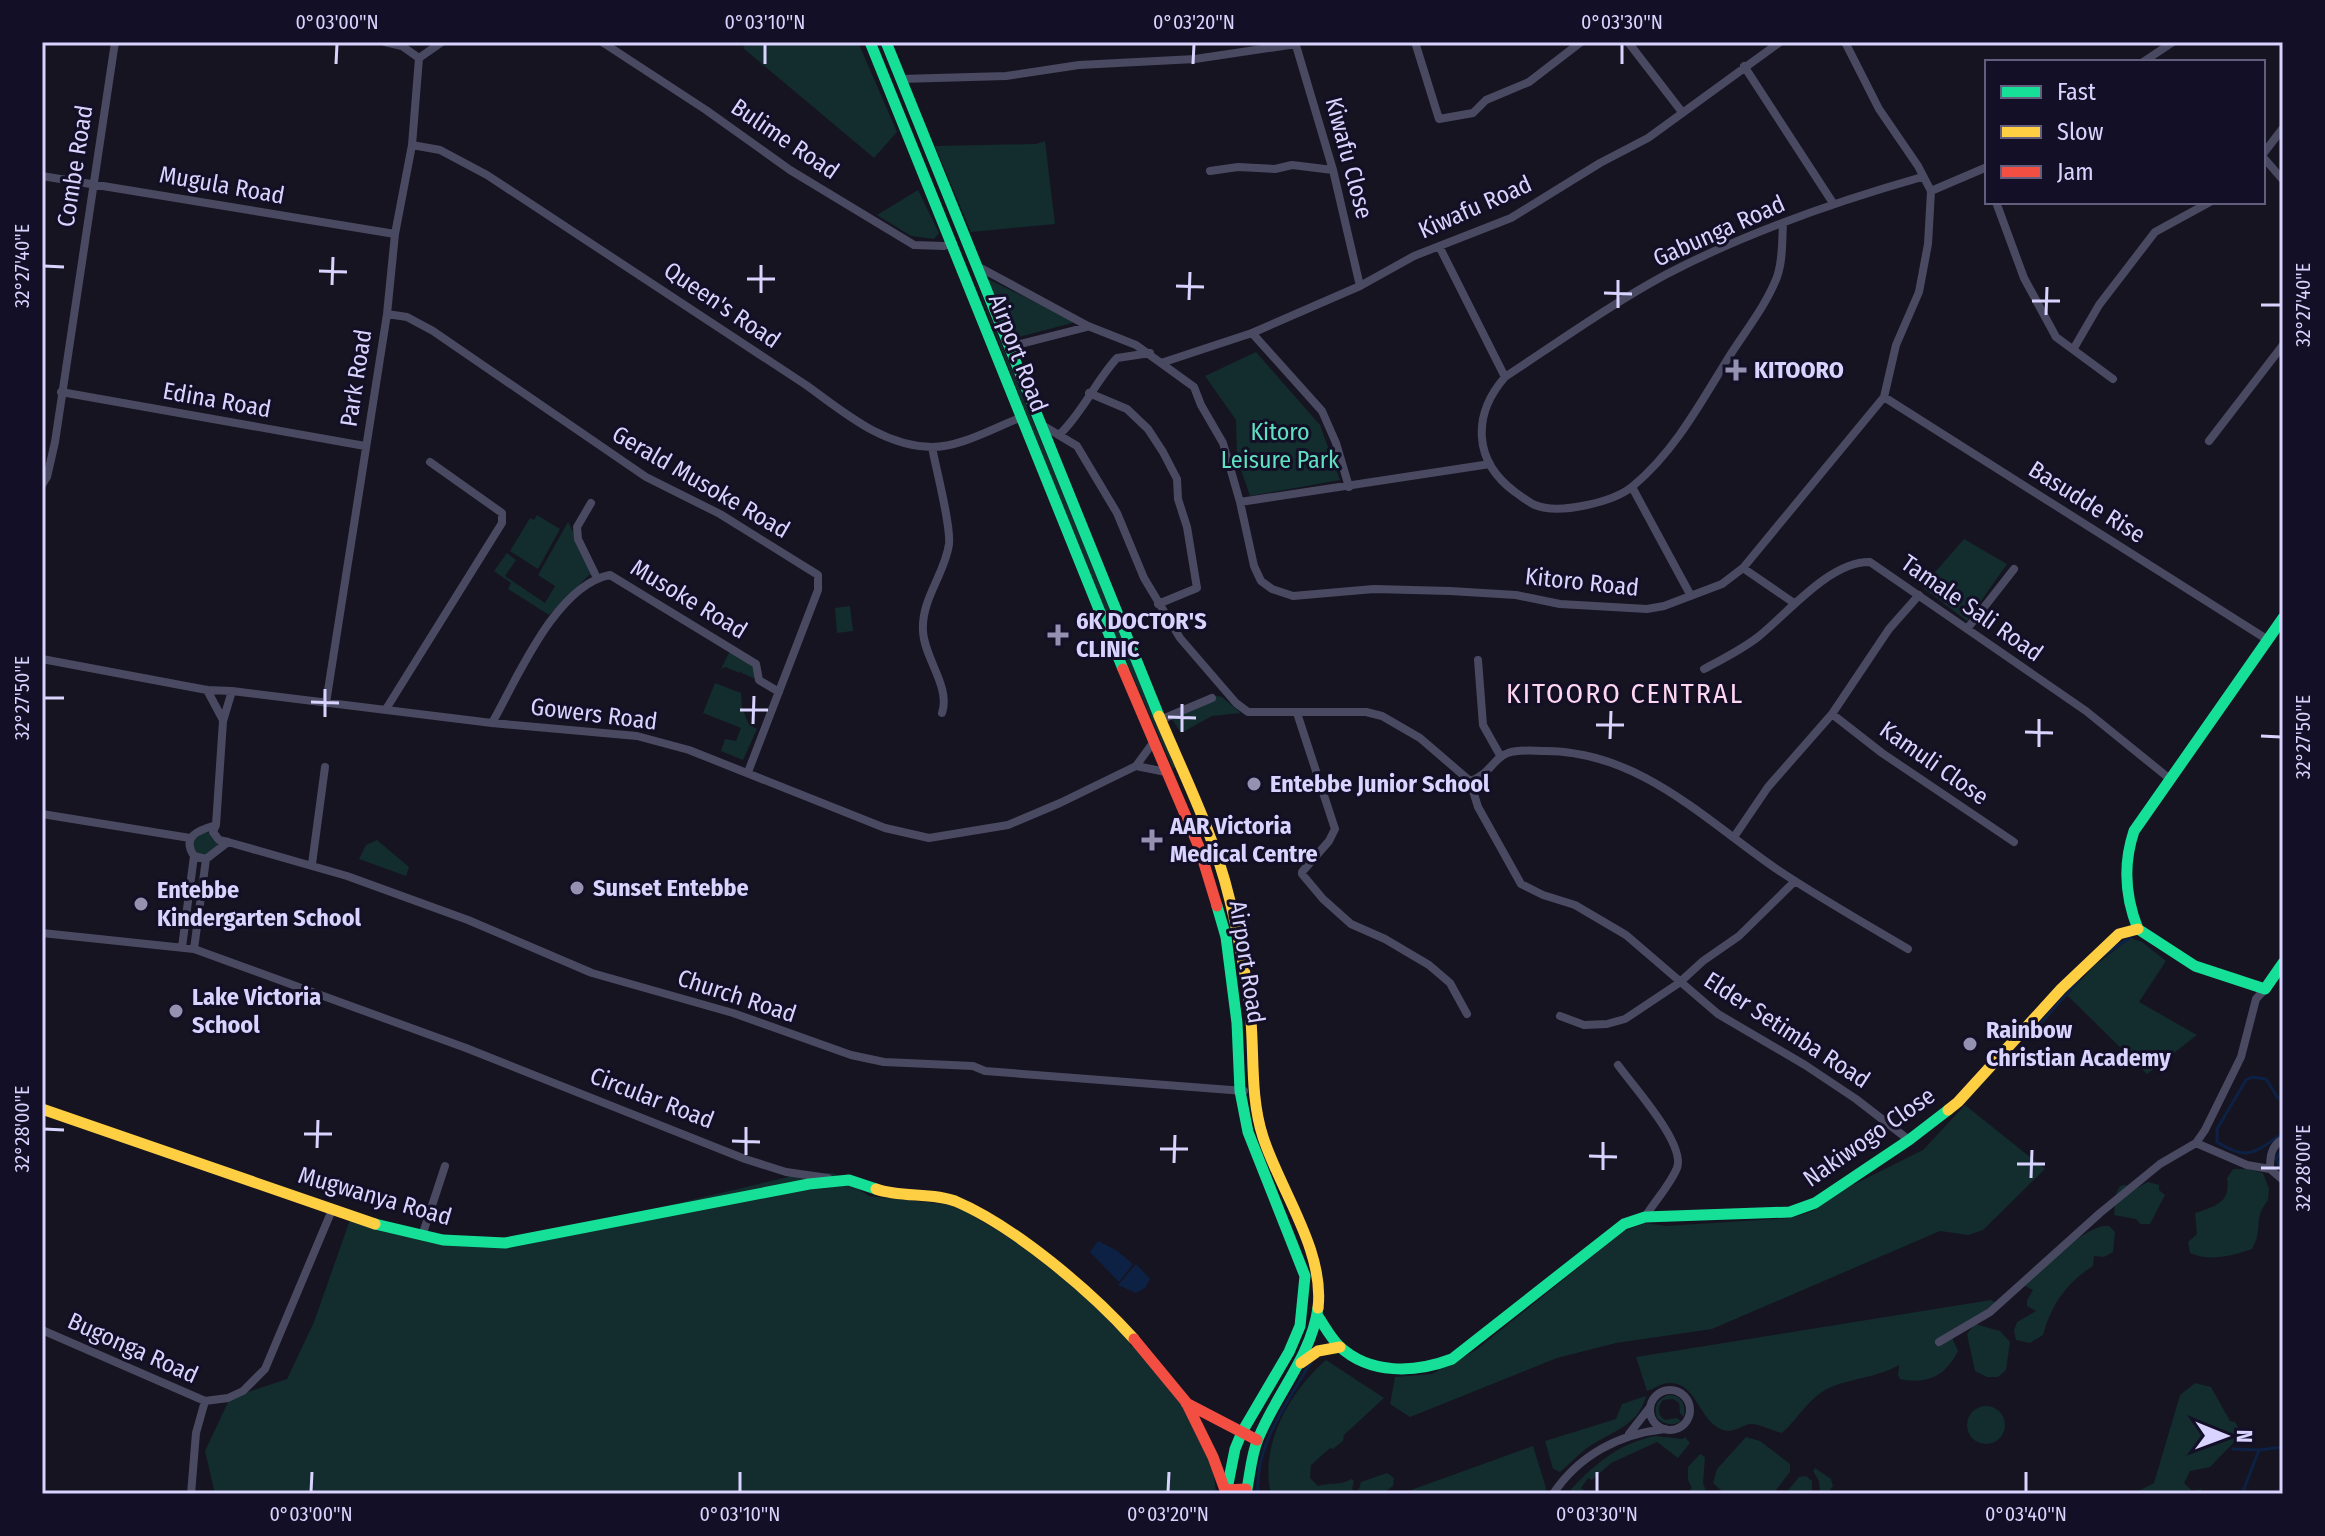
<svg xmlns="http://www.w3.org/2000/svg" width="2325" height="1536" viewBox="0 0 2325 1536" font-family="'Fira Sans Condensed',sans-serif">
<rect width="100%" height="100%" fill="#161421"/>
<path fill="#132c2d" d="M747 42H858L897 132 874 158 743 48Z
M1045 141 1055 224 971 232 935 146 1036 144Z
M918 190 939 233 934 239 911 236 877 215Z
M970 268 1175 767 1173 769 1085 566Z
M986 278 1076 322 1015 338Z
M1256 352 1320 425 1340 480 1250 496 1237 458 1236 420 1205 376Z
M537 515 560 529 538 569 510 551 530 518 534 520Z
M568 522 594 574 589 575 549 615 508 589 511 583 494 571 507 553 516 560 505 576 545 603 555 586 538 575Z
M1964 539 2007 564 1967 621 1922 587Z
M850 606 853 631 837 633 835 608Z
M730 651 756 669 757 680 742 673 741 671 740 673 725 667 721 669Z
M715 683 741 693 742 708 749 725 757 729 743 760 721 751 725 739 736 741 741 728 703 713Z
M1213 695 1222 697 1241 713 1212 716 1181 733 1171 718Z
M193 844a12 12 0 1 1 24 0a12 12 0 1 1-24 0Z
M377 840 409 867 406 876 359 859 366 845Z
M2131 938 2142 942 2166 961 2139 1002 2197 1035 2147 1074 2067 995 2095 965Z
M1965 1105 2045 1169 1983 1230 1968 1235 1940 1231 1712 1329 1616 1343 1557 1358 1410 1417 1390 1404 1395 1377 1432 1374 1476 1350 1624 1231 1646 1223 1665 1226 1791 1218 1813 1211 1841 1191 1923 1150Z
M2233 1169H2247L2263 1173 2269 1189 2268 1200C2252 1220 2264 1229 2252 1249 2231 1256 2210 1262 2190 1253L2188 1242 2197 1234 2195 1213C2215 1206 2231 1203 2227 1178Z
M833 1173 869 1196 955 1205 1012 1239 1089 1298 1128 1338 1130 1345 1138 1349 1139 1354 1165 1383 1172 1382C1189 1416 1215 1455 1216 1494H215L205 1451 230 1398 287 1379 314 1322 351 1217 496 1246 801 1174Z
M2148 1182 2159 1185V1190L2165 1195 2150 1224H2140L2136 1219 2114 1215 2116 1194 2120 1186 2126 1185 2135 1189Z
M2103 1226H2109L2115 1232 2113 1252 2104 1257 2094 1256 2093 1266C2067 1282 2051 1305 2043 1335L2030 1343 2016 1340 2014 1330 2017 1322 2036 1311 2027 1306V1300L2033 1290 2025 1286C2044 1266 2078 1232 2103 1226Z
M1991 1300 1996 1303 1950 1333 1958 1351C1946 1375 1928 1385 1900 1379L1898 1375 1899 1365C1877 1378 1850 1378 1827 1389 1808 1399 1798 1419 1782 1433 1772 1431 1762 1425 1753 1424 1742 1424 1734 1434 1723 1430 1698 1421 1697 1382 1669 1383 1661 1383 1654 1389 1647 1391L1636 1357Z
M1975 1324 2000 1331 2010 1342 2006 1370 1998 1377H1987L1975 1371 1967 1334Z
M1326 1360 1384 1398 1344 1435 1343 1441 1333 1449 1330 1448 1311 1465 1310 1478 1318 1486C1329 1482 1341 1486 1351 1479L1354 1481 1352 1489 1355 1491 1359 1489 1361 1482 1387 1473 1394 1478 1393 1486 1386 1491 1388 1494H1271C1259 1445 1290 1391 1326 1360Z
M2195 1383 2211 1387 2230 1421 2235 1422 2242 1434 2210 1467 2190 1471 2184 1483 2192 1491 2201 1489 2202 1494H2133L2154 1483 2180 1395Z
M1668 1395C1682 1395 1686 1404 1684 1417L1680 1413 1679 1403 1673 1399 1663 1400C1657 1407 1657 1415 1665 1420L1677 1418 1681 1421C1672 1427 1664 1424 1657 1418 1654 1407 1656 1400 1668 1395Z
M1646 1396C1639 1425 1613 1431 1590 1446 1579 1453 1570 1464 1560 1472L1553 1469 1545 1441 1616 1419 1622 1404Z
M1967 1425a19 19 0 1 1 38 0a19 19 0 1 1-38 0Z
M1655 1436 1683 1439 1685 1437 1690 1443 1678 1458 1657 1442 1611 1463 1592 1480 1588 1478 1581 1488 1589 1494H1567C1591 1467 1618 1443 1655 1436Z
M1746 1437 1760 1441 1790 1464V1472L1773 1494H1725L1713 1483 1717 1469Z
M1533 1446 1546 1488 1545 1494H1400Z
M1700 1454 1705 1457 1703 1483 1707 1494H1687L1692 1488 1688 1480V1467Z
M1815 1468 1831 1479 1833 1486 1827 1494H1820L1819 1481 1813 1471Z
M1806 1476 1812 1481V1494L1799 1491 1785 1494 1799 1477Z"/>
<path fill="#0d2144" d="M1098 1241 1116 1250 1133 1264 1119 1282 1090 1252Z
M1136 1264 1150 1279 1145 1288 1136 1293 1118 1285Z"/>
<g fill="none" stroke-linecap="round" stroke-linejoin="round">
<path stroke="#0d2144" stroke-width="3" d="M2104 955 2131 937
M2028 1038 2079 980
M2278 1098 2266 1079 2252 1077 2246 1080 2217 1129V1142C2249 1162 2255 1152 2283 1133
M2282 1170 2276 1159 2283 1147
M2233 1449 2259 1450 2283 1447
M1258 1494C1254 1446 1288 1402 1311 1362
M2242 1494 2259 1450"/>
<path stroke="#4a4962" stroke-width="8" d="M385 42 402 46 419 58
M602 42 706 110 790 170 914 245 944 246 953 243
M1295 42 1333 170 1360 286
M1415 42 1439 119 1473 113 1486 100 1529 82 1581 42
M1628 42 1682 112
M419 58 442 42
M2143 62 2173 42
M1744 66 1833 203
M900 79 1006 76 1079 65 1195 59 1296 44
M412 145 440 150 487 175 806 385C844 412 882 446 932 447 961 447 993 428 1020 418
M2263 154 2283 128
M2263 157 2283 180
M1210 171 1238 167 1275 169 1292 165 1333 170
M42 176 395 234
M1931 191 1987 167
M1996 202 2024 278 2056 337 2113 379
M1783 223C1782 241 1783 260 1777 277 1766 306 1743 334 1727 360 1700 404 1674 452 1633 486 1614 502 1559 515 1535 505 1528 502 1521 496 1515 492 1473 461 1472 415 1505 377 1558 342 1610 305 1665 275 1747 232 1834 202 1922 177
M1439 246 1505 377
M977 266 1088 326 1136 345 1194 387 1201 405 1223 443 1240 502 1254 566 1261 581 1272 589 1293 596 1374 589 1450 591 1516 595 1560 604 1647 609 1664 606 1722 584 1743 568 1884 397 1896 345 1919 292 1928 244 1931 191 1918 166 1879 109 1845 42
M387 314 407 317 433 331 646 477 720 514 818 575V590L748 772
M1252 333 1322 411 1336 443 1349 487
M1009 347 1087 327
M2074 348 2099 305 2155 232 2210 202
M1161 363 1252 333 1360 286 1414 256 1511 218 1600 163 1648 138 1780 42
M61 392 365 446
M1089 393 1127 409 1148 429 1163 452 1177 479 1178 499 1187 527 1197 588 1158 604
M1884 397 2268 640
M1042 425 1077 446 1117 513 1144 578 1180 638 1236 703 1248 712H1366L1382 716 1420 738 1470 781 1478 807 1521 884 1543 895 1575 905 1626 935 1718 1014 1805 1065 1856 1099 1909 1140
M1060 434C1083 412 1095 382 1117 358L1150 353
M2209 441 2283 345
M932 447C936 469 951 525 949 544 945 574 921 599 923 631 924 658 951 687 942 713
M42 485 47 477 55 442 115 42
M1632 487 1691 596
M1240 502 1490 464
M591 503 577 527 578 539 597 578
M1743 568 1794 603
M1967 629 2014 569
M42 659 207 690 232 691 492 723 637 736 689 750 885 828 929 838 1008 825 1060 803 1136 766 1152 744
M1478 660 1483 725 1501 757
M1704 669C1723 659 1741 650 1758 637 1788 613 1830 561 1870 562L2086 711 2170 779
M207 690 223 720
M326 703 387 314 395 234 412 145 419 58
M386 709 502 523V513L430 462
M1297 713 1335 829 1329 841 1302 872V874L1323 899 1351 924 1385 939 1429 965 1450 983 1467 1014
M1832 714 1882 753 2014 842
M1160 720 1212 698
M492 723C517 679 556 585 610 575L756 664 759 680 779 692
M1136 766 1166 772
M1470 781C1490 775 1494 757 1508 753 1519 749 1534 751 1545 751 1639 751 1705 820 1778 870 1820 898 1864 923 1908 949
M42 814 190 838
M216 825 223 721 232 691
M1734 837 1768 787 1832 714 1889 629 1919 595
M228 842 206 859 194 856C181 836 199 830 216 825L213 832 219 840 228 842 347 876 468 920 592 973 733 1013 851 1055 884 1062 973 1066 985 1071 1244 1091
M312 864 325 767
M42 933 194 949 466 1048 745 1159 786 1172 828 1178
M182 947 194 856
M194 949 206 859
M1560 1016 1584 1025 1607 1024 1625 1019 1679 983 1703 961 1739 936 1795 881
M1618 1065C1633 1086 1686 1144 1677 1168 1670 1185 1655 1201 1645 1217
M2196 1143 2247 1165 2270 1169 2283 1180
M2270 1169C2270 1156 2271 1146 2283 1139
M422 1236 445 1166
M42 1330 205 1401 228 1398 243 1391 265 1369 332 1210
M1939 1342 1990 1312 2100 1213 2160 1164 2196 1143 2205 1130 2241 1057 2256 999 2265 989
M1650 1410a20 20 0 1 1 40 0a20 20 0 1 1-40 0Z
M1629 1434 1650 1407
M191 1494 196 1433 205 1401
M1553 1494C1579 1455 1619 1434 1665 1429"/>
<path stroke="#16e098" stroke-width="11" d="M870 42 1123 669
M886 42 1159 716
M1217 906 1226 937 1237 1023 1240 1091 1248 1132 1305 1276 1300 1326 1289 1352 1242 1432 1235 1449 1226 1494
M2138 929C2125 897 2123 864 2134 831L2283 618
M2138 929 2195 966 2265 989 2283 963
M375 1224 443 1240 505 1243 809 1184 849 1180 876 1189
M1317 1315C1324 1325 1330 1337 1339 1346 1370 1375 1415 1373 1452 1359L1624 1224 1645 1217 1790 1212 1815 1203 1909 1140 1948 1110
M1246 1494C1250 1476 1251 1455 1258 1439 1276 1394 1311 1357 1318 1308"/>
<path stroke="#ffcf43" stroke-width="11" d="M1159 716C1184 775 1214 835 1229 897 1237 928 1243 961 1248 992 1256 1040 1248 1091 1263 1137 1280 1190 1325 1251 1318 1308
M42 1109 375 1224
M1948 1110 1958 1102 2061 989 2119 934 2138 929
M876 1189C901 1198 931 1192 955 1201 1014 1226 1091 1291 1134 1339
M1301 1363 1318 1351 1340 1347"/>
<path stroke="#f24e42" stroke-width="11" d="M1123 669 1199 847 1217 906
M1134 1339 1186 1402 1213 1457 1225 1490 1246 1489
M1186 1403 1257 1440"/>
</g>
<path fill="none" stroke="#d9d4ff" stroke-width="3" d="M336 64 337 44M765 64V44M1193 64 1194 44M1622 64V44M44 266 64 267M319 271 347 272M747 279H775M332 285 333 257M1176 286 1204 287M761 293V265M1604 293 1632 294M1189 300 1190 272M2032 301H2060M2261 305H2281M1618 308V280M2046 315 2047 287M44 698H64M311 702 339 703M740 710H768M325 717V689M1168 717 1196 718M753 724 754 696M1596 725H1624M1182 732V704M2025 732 2053 733M2261 736 2281 737M1610 739 1611 711M2039 747V719M44 1129 64 1130M304 1134H332M732 1141 760 1142M317 1148 318 1120M1160 1149H1188M746 1155V1127M1589 1156 1617 1157M1174 1163 1175 1135M2017 1164H2045M2261 1168H2281M1603 1170V1142M2031 1178 2032 1150M311 1492 312 1472M740 1492V1472M1168 1492 1169 1472M1597 1492V1472M2026 1492V1472"/>
<g fill="#9591b1" stroke="#130f26" stroke-width="3">
<path d="M1732 358h8v8h8v8h-8v8h-8v-8h-8v-8h8z"/>
<path d="M1054 623h8v8h8v8h-8v8h-8v-8h-8v-8h8z"/>
<circle cx="1254" cy="784" r="8"/>
<path d="M1148 828h8v8h8v8h-8v8h-8v-8h-8v-8h8z"/>
<circle cx="577" cy="888" r="8"/>
<circle cx="141" cy="904" r="8"/>
<circle cx="176" cy="1011" r="8"/>
<circle cx="1970" cy="1044" r="8"/>
</g>
<g text-anchor="middle" dominant-baseline="central" stroke-width="6" stroke-linejoin="round" paint-order="stroke">
<g font-size="24" fill="#d9d4ff" stroke="#130f26">
<text transform="translate(785 139) rotate(34)">Bulime Road</text>
<text transform="translate(1349 158) rotate(75)">Kiwafu Close</text>
<text transform="translate(75 166) rotate(-81)">Combe Road</text>
<text transform="translate(222 185) rotate(10)">Mugula Road</text>
<text transform="translate(1475 207) rotate(-24)">Kiwafu Road</text>
<text transform="translate(1719 231) rotate(-24)">Gabunga Road</text>
<text transform="translate(722 305) rotate(34)">Queen's Road</text>
<text transform="translate(1018 353) rotate(69)">Airport Road</text>
<text transform="translate(356 378) rotate(-81)">Park Road</text>
<text transform="translate(217 400) rotate(10)">Edina Road</text>
<text transform="translate(701 482) rotate(30)">Gerald Musoke Road</text>
<text transform="translate(2087 502) rotate(32)">Basudde Rise</text>
<text transform="translate(1582 582) rotate(6)">Kitoro Road</text>
<text transform="translate(689 599) rotate(31)">Musoke Road</text>
<text transform="translate(1972 608) rotate(35)">Tamale Sali Road</text>
<text transform="translate(594 714) rotate(7)">Gowers Road</text>
<text transform="translate(1934 763) rotate(35)">Kamuli Close</text>
<text transform="translate(1247 962) rotate(81)">Airport Road</text>
<text transform="translate(737 996) rotate(18)">Church Road</text>
<text transform="translate(1787 1030) rotate(33)">Elder Setimba Road</text>
<text transform="translate(652 1098) rotate(21)">Circular Road</text>
<text transform="translate(1869 1137) rotate(-35)">Nakiwogo Close</text>
<text transform="translate(375 1196) rotate(16)">Mugwanya Road</text>
<text transform="translate(133 1348) rotate(24)">Bugonga Road</text>
</g>
<g font-size="24" font-weight="bold" fill="#d9d4ff" stroke="#130f26" text-anchor="start">
<text x="1754" y="370">KITOORO</text>
<text x="1076" y="621">6K DOCTOR'S<tspan x="1076" dy="28">CLINIC</tspan></text>
<text x="1270" y="784">Entebbe Junior School</text>
<text x="1170" y="826">AAR Victoria<tspan x="1170" dy="28">Medical Centre</tspan></text>
<text x="593" y="888">Sunset Entebbe</text>
<text x="157" y="890">Entebbe<tspan x="157" dy="28">Kindergarten School</tspan></text>
<text x="192" y="997">Lake Victoria<tspan x="192" dy="28">School</tspan></text>
<text x="1986" y="1030">Rainbow<tspan x="1986" dy="28">Christian Academy</tspan></text>
</g>
<g font-size="24" fill="#5fe0c0" stroke="#130f26">
<text x="1280" y="432">Kitoro<tspan x="1280" dy="28">Leisure Park</tspan></text>
</g>
<g font-size="28" letter-spacing="2" fill="#ffd6f0" stroke="#130f26">
<text x="1625" y="693">KITOORO CENTRAL</text>
</g>
</g>
<rect width="2325" height="1536" fill="none" stroke="#130f26" stroke-width="88"/>
<rect x="1985" y="60" width="280" height="144" fill="#130f26" stroke="#625e7d" stroke-width="2"/>
<rect x="2001" y="86" width="40" height="12" fill="#16e098" stroke="#625e7d" stroke-width="2"/>
<text x="2057" y="100" font-size="24" fill="#d9d4ff">Fast</text>
<rect x="2001" y="126" width="40" height="12" fill="#ffcf43" stroke="#625e7d" stroke-width="2"/>
<text x="2057" y="140" font-size="24" fill="#d9d4ff">Slow</text>
<rect x="2001" y="166" width="40" height="12" fill="#f24e42" stroke="#625e7d" stroke-width="2"/>
<text x="2057" y="180" font-size="24" fill="#d9d4ff">Jam</text>
<g transform="translate(2225 1436) rotate(91)" stroke="#130f26" stroke-width="6" paint-order="stroke">
<path d="M0-6L14 30L0 20L-14 30Z" fill="#d9d4ff"/>
<text y="-12" font-size="22" font-weight="bold" text-anchor="middle" fill="#d9d4ff">N</text>
</g>
<rect x="44" y="44" width="2237" height="1448" fill="none" stroke="#d9d4ff" stroke-width="3"/>
<g font-size="20" text-anchor="middle" fill="#d9d4ff">
<text x="337" y="29">0°03'00"N</text>
<text x="765" y="29">0°03'10"N</text>
<text x="1194" y="29">0°03'20"N</text>
<text x="1622" y="29">0°03'30"N</text>
<text transform="translate(22 266) rotate(-90)" y="7">32°27'40"E</text>
<text transform="translate(2303 305) rotate(-90)" y="7">32°27'40"E</text>
<text transform="translate(22 698) rotate(-90)" y="7">32°27'50"E</text>
<text transform="translate(2303 737) rotate(-90)" y="7">32°27'50"E</text>
<text transform="translate(22 1129) rotate(-90)" y="7">32°28'00"E</text>
<text transform="translate(2303 1168) rotate(-90)" y="7">32°28'00"E</text>
<text x="311" y="1521">0°03'00"N</text>
<text x="740" y="1521">0°03'10"N</text>
<text x="1168" y="1521">0°03'20"N</text>
<text x="1597" y="1521">0°03'30"N</text>
<text x="2026" y="1521">0°03'40"N</text>
</g>
</svg>
